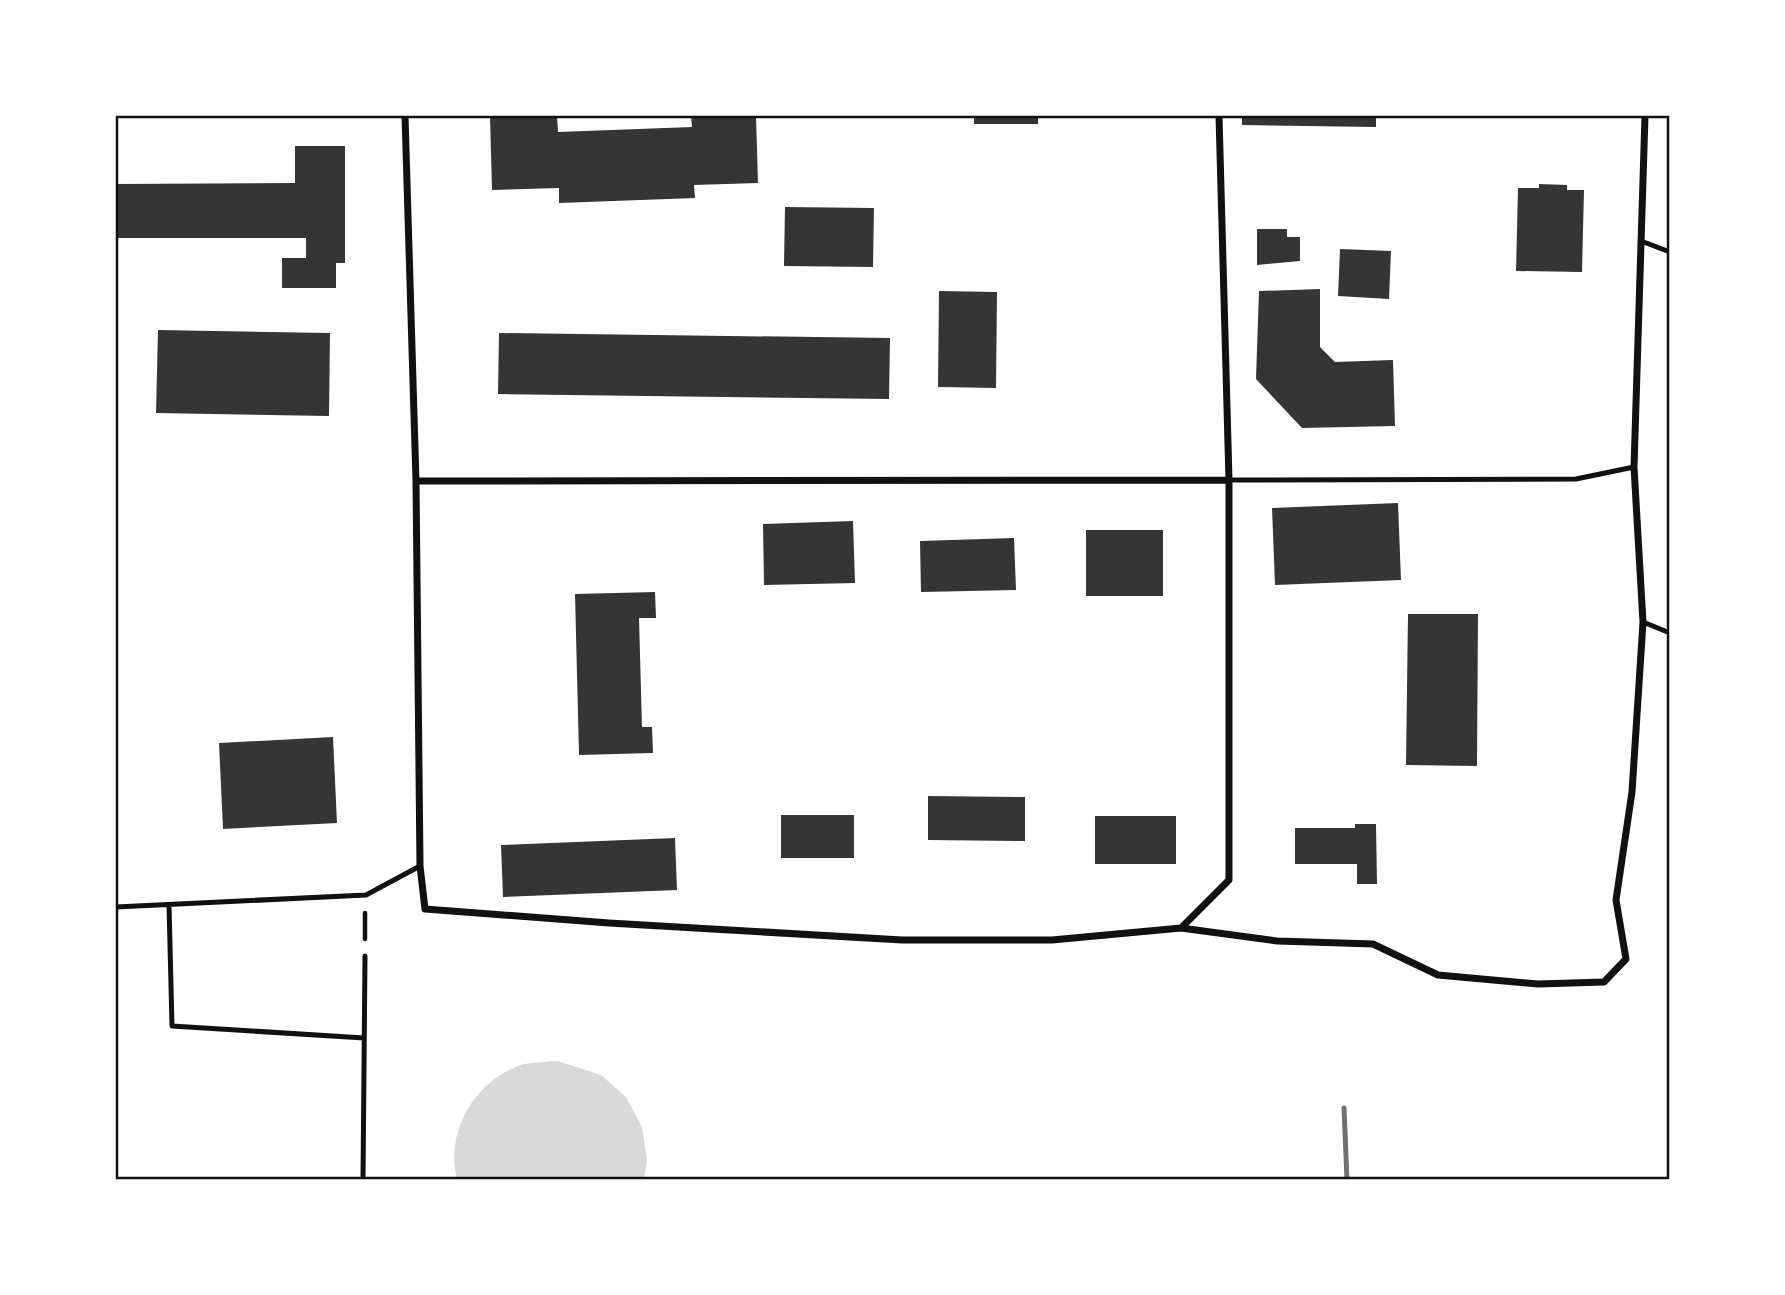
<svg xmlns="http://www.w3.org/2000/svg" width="1785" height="1295" viewBox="0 0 1785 1295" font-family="Helvetica,sans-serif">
<rect width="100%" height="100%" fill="#fff"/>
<path fill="#d9d9d9" d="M558 1061 601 1075 626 1097 642 1127 647 1160 644 1179H457C444 1132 477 1077 525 1064 535 1062 547 1062 558 1061Z"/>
<path fill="#353535" d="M490 116H557L558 132 692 127 691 116H756L758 183 694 185 695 198 559 203V188L492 190Z
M974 116H1038V124H974Z
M1242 116H1376V127L1242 125Z
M295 146H345V263H336V288H282V258H306V238H116V184L295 183Z
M1539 184 1567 185V190H1584L1582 272 1516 271 1518 188H1539Z
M785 207 874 208 873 267 784 266Z
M1257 229H1287V237H1300V261L1257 265Z
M1340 249 1391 251 1389 299 1338 296Z
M1320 289V347L1335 362 1393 360 1395 426 1302 428 1256 379 1259 291Z
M939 291 997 292 996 388 938 387Z
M158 330 330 333 329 416 156 413Z
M499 333 890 338 889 399 498 394Z
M1398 503 1401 580 1275 585 1272 508Z
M853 521 855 583 764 585 763 524Z
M1086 530H1163V596H1086Z
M1014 538 1016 590 921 592 920 541Z
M655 592 656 618H639L642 727H652L653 753 579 755 575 594Z
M1408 614H1478L1477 766 1406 765Z
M333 737 337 823 223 829 219 743Z
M928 796 1025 797V841L928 840Z
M781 815H854V858H781Z
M1095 816H1176V864H1095Z
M1355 824H1376L1377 884H1357V864H1295V828H1355Z
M675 838 677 890 503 897 501 845Z"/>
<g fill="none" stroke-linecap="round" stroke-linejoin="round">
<path stroke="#111" stroke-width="4.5" d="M365 939V913"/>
<path stroke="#111" stroke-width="5" d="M1641 241 1670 252
M1229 480 1576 479 1634 467
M1643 622 1670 633
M169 905 172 1026 364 1038
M116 907 366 895 420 866
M363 1180 365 956"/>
<path stroke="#111" stroke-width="7" d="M405 116 416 481 420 866 425 909 609 923 902 940H1052L1181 928 1277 941 1373 944 1438 975 1538 984 1604 982 1626 959 1616 900 1632 792 1643 622 1634 467 1645 116
M416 481 1229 480
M1181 928 1229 880V480L1219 116"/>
<path stroke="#707070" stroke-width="5" d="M1344 1108 1347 1180"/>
</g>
<rect width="1785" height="1295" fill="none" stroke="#ffffff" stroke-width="234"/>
<rect x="117" y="117" width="1551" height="1061" fill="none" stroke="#111" stroke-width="2.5"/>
</svg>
